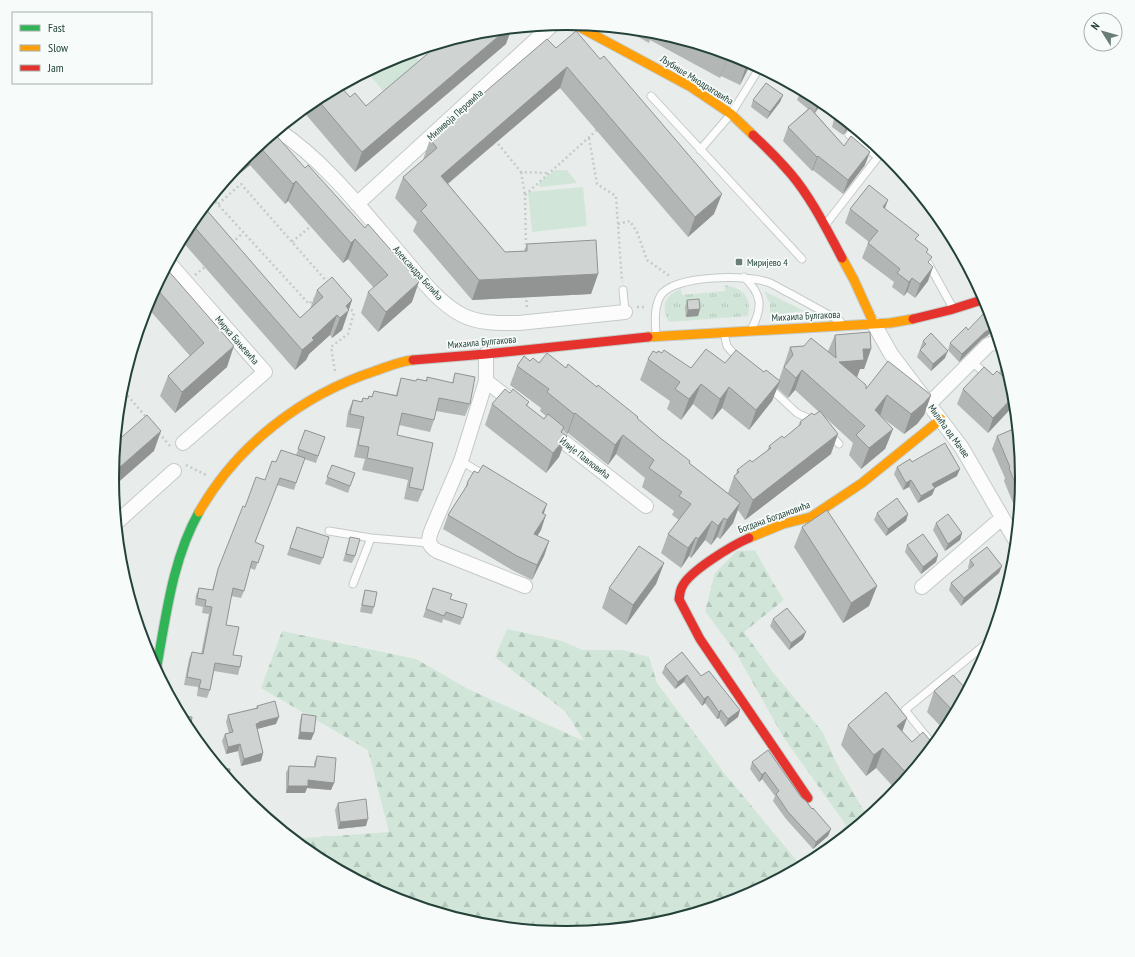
<svg xmlns="http://www.w3.org/2000/svg" width="1135" height="957" viewBox="0 0 1135 957" font-family="'PT Sans Narrow',sans-serif">
<defs>
<pattern id="grass-tufts" width="24" height="20" patternUnits="userSpaceOnUse"><rect width="24" height="20" fill="#d1e6d8"/><path d="M3 7l-1-3M5 7V3M7 7l1-3M15 17l-1-3M17 17v-4M19 17l1-3" fill="none" stroke="#b3c6ba"/></pattern>
<pattern id="forest-firs" width="22" height="20" patternUnits="userSpaceOnUse"><rect width="22" height="20" fill="#d1e6d8"/><path d="M5 1l3.5 6h-7zM16 11l3.5 6h-7z" fill="#b3c6ba"/></pattern>
</defs>
<rect width="100%" height="100%" fill="#e8edeb"/>
<path fill="url(#grass-tufts)" d="M725 285C743 288 752 297 748 316L669 322C660 308 665 294 681 289L682 295 725 291Z
M764 291 804 311 770 315V304Z"/>
<path fill="url(#forest-firs)" d="M755 550 772 581 784 600 744 632 772 671 822 731 838 766 865 813 870 817 820 857 809 863 846 825 784 738 736 653 705 611 715 573 737 551Z
M507 629 562 641 582 650H623L649 657 657 683 725 774 802 867 742 899 656 925 567 934 478 925 393 899 314 857 292 839 389 832 368 750 261 688 282 631 416 659 468 689 584 741 566 712 495 657Z"/>
<path fill="#d1e6d8" d="M411 52 421 63 385 93 367 72 393 58Z
M555 170H567L577 183 540 187 539 183Z
M583 187 587 226 532 232 528 192Z"/>
<g fill="none" stroke-linecap="round" stroke-linejoin="round">
<defs>
<path id="lane" d="M651 96 802 259
M700 150 731 114 760 67
M826 224 878 157 849 135
M928 263 953 308
M744 277C762 294 763 307 752 328
M623 290 625 312
M724 333 727 346 739 360
M656 334C655 321 654 306 661 295 674 275 749 274 770 283 777 286 784 291 791 294 807 303 824 312 840 321
M971 361 987 375
M769 387 797 413 814 421
M830 434 839 444
M461 461 486 476
M329 531 371 538 429 543
M353 584 371 538
M934 746 905 710 993 638"/>
<path id="street" d="M278 130C327 163 363 211 401 255 419 276 437 302 462 315 480 324 499 323 519 323L625 312
M357 204 552 25
M169 263 265 372 183 443
M874 324 891 354 962 448 1017 543
M486 354V381L461 461 432 529C428 539 427 545 437 551L525 586
M486 381 517 405
M929 404 988 345 996 342
M550 431 646 506
M116 523 174 471
M922 587 1002 518"/>
<path id="fast" d="M156 671C166 617 172 560 199 512"/>
<path id="slow" d="M572 23 691 87 731 114 753 135
M842 258 854 280 874 324
M648 337 890 323 913 319
M199 512C237 445 302 395 375 371 387 367 400 361 413 360
M749 538 783 524 811 517 862 483 941 419"/>
<path id="jam" d="M753 135C766 147 779 160 791 174 812 199 827 230 842 258
M913 319 950 310 985 299
M413 360 486 354 648 337
M749 538C733 545 689 571 682 587 680 590 680 595 679 599L700 639 808 798"/>
</defs>
<use href="#lane" stroke="#c5cac8" stroke-width="9"/>
<use href="#street" stroke="#c5cac8" stroke-width="16"/>
<use href="#fast" stroke="#c3cbc8" stroke-width="11"/>
<use href="#slow" stroke="#c3cbc8" stroke-width="11"/>
<use href="#jam" stroke="#c3cbc8" stroke-width="11"/>
<path stroke="#c3ccca" stroke-width="2.5" stroke-dasharray="2 3" stroke-linecap="butt" d="M589 138 597 184 616 196 622 282
M495 140 521 172 549 173
M521 172 525 195
M212 198 309 304 316 297
M218 204 241 184 329 284
M618 224 630 221 637 232 647 260 671 277
M292 242 311 226
M232 243 243 233
M526 250 525 195 598 129
M195 275 205 267
M526 295 527 310
M637 307H646
M145 309 150 315
M141 322 152 313
M335 371 331 347 348 334 354 313 348 306
M121 388 147 418
M159 433 170 446
M186 465 206 475"/>
<use href="#lane" stroke="#fcfcfc" stroke-width="7"/>
<use href="#street" stroke="#fcfcfc" stroke-width="14"/>
<use href="#fast" stroke="#30b455" stroke-width="9"/>
<use href="#slow" stroke="#ff9f0a" stroke-width="9"/>
<use href="#jam" stroke="#e5322d" stroke-width="9"/>
</g>
<path fill="#b2b6b5" d="M622 28 657 32 742 58 751 63 740 85 721 76 720 78 650 40 649 43Z
M506 44 355 172 302 110 315 100 340 86 350 97 366 106Z
M556 48 714 214 688 237 560 88 448 184 505 252 524 251 527 244 598 274 591 294 472 300 413 231 417 222 395 198 403 177 423 160 430 139Z
M800 93 821 100 822 101V103L815 113 844 146 865 165 843 194 813 170 812 171 783 141 788 127 808 109 797 100Z
M783 95 780 102 767 119 751 107 753 100Z
M834 119 851 125 843 135 832 127Z
M274 133 412 302 378 332 361 313 368 292 374 288 348 259 343 263 288 201 285 204 250 165 231 181 228 178 246 156Z
M204 207 300 318 310 309 317 290 352 300 342 330 332 338 330 335 309 354 306 360 295 370 181 240 189 225Z
M850 209H885L916 240 927 252 929 264 928 281 915 298 907 292 904 296 892 287 894 282 862 258 868 243 869 242 845 223Z
M166 268 227 367 175 413 160 396 168 376 190 356 146 306Z
M687 300 700 309 698 316 686 317 685 307Z
M968 330H994L987 336 982 339 959 362 948 350 950 343Z
M835 335 871 349 864 369H860L857 377 866 389 931 395 924 415 917 424 904 434 880 416 893 429 885 449 861 469 849 455 853 443 826 418 831 454 745 520 738 510 733 523 720 539 717 537 711 545 705 540 691 558 689 556 681 568 661 553 668 534 679 520 672 515 674 511 642 487 645 478 616 454 608 465 568 433 567 434 563 430 562 433 567 436 559 457 546 473 485 425 492 404 510 393 529 402 527 406 544 419 546 416 540 411 541 408 510 385 517 366 530 361 566 368 597 387 638 417 637 418 689 463 728 493 734 476 736 475 737 470 752 462 767 451 769 446 784 438 798 427 800 422 814 415 819 412 795 390 788 398 777 388 772 401 749 430 722 408 712 420 693 404 681 420 667 409 670 401 640 380 648 359 657 353H662L691 368 725 363 764 372 779 380 790 347 828 351Z
M923 341 945 358 931 371 917 357Z
M1005 360 1014 390 1016 403 988 433 957 404 963 389 993 375 999 373 1003 363Z
M455 373 470 404 465 416 436 411 434 420 430 432 399 425 397 435 423 490 418 502 404 499 408 480 362 470 365 459 354 457 360 429 346 427 348 412 353 400 361 402 363 398 367 399 369 396H372L374 391 396 395 397 391 401 378 416 381 417 379 426 381 427 377 452 383Z
M305 430 325 437 316 463 304 459 294 490 277 485 255 542 264 546 255 570 250 568 244 591 241 598 231 596 226 625 233 655 240 667 238 675 214 671 210 690 207 698 197 696 198 687 184 685 189 659 192 652 201 654 209 614 202 613 203 607 195 605 196 595 199 588 212 590 218 569 245 507 265 480 276 462 296 455Z
M997 436 1023 479 1020 509 1019 506 1015 508 1004 481 1005 478 992 449Z
M912 462 957 476 935 488 932 495 918 503 909 487 903 490 894 474 897 467Z
M332 465 355 473 348 493 325 484Z
M478 473 544 514 541 530 537 536 549 541 544 556 532 580 512 570 443 529 448 515 464 491 467 483Z
M877 513 908 514 906 521 886 536 874 520Z
M936 523 962 533 960 540 945 551 933 530Z
M297 527 323 558 320 565 287 555Z
M802 527 877 586 869 606 843 623 794 547Z
M350 537 355 556 352 563 343 561Z
M907 545 938 555 936 562 921 574 905 552Z
M970 560 1002 566 999 573 961 606 949 590 951 583 969 569 968 567Z
M664 563 656 584 626 625 602 608 609 588Z
M433 588 450 599 463 618 460 625 443 619 442 623 423 617Z
M365 590 374 607 372 614 360 612 363 597Z
M773 619 803 639 789 650 770 626Z
M665 666 701 676 740 710 738 717 725 727 719 718 717 719 705 703 702 706 684 682 675 689 662 673Z
M934 691H968L946 732 927 712Z
M257 706 276 724 257 729 263 753 261 761 241 766 238 751 226 754 222 741 225 734 229 733 226 722 228 715 256 708Z
M302 714 314 733 311 740 298 739 300 721Z
M848 725 902 731 912 742 935 746 897 791 876 768 866 776 841 745Z
M317 756 334 783 331 790 307 788 305 793H286V773L289 766 314 767V763Z
M752 762 801 797 831 829 828 836 813 849 786 819 773 801 775 796 762 779 759 782 750 769Z
M338 803 366 826 338 829 335 810Z"/>
<path fill="#919493" d="M512 28 506 44 355 172 362 152 507 29Z
M728 57 721 76 720 78 727 59Z
M749 61 751 63 740 85 746 66Z
M567 67 560 88 433 196 441 176Z
M783 95 780 102 767 119 770 112Z
M821 100 822 101V103L814 114 817 106Z
M850 124 851 125 843 135 846 128Z
M256 147 250 165 231 181 236 168 246 156Z
M870 152 865 165 843 194 848 180Z
M818 156 813 170 812 171 817 157Z
M296 181 288 201 285 204 293 184Z
M722 194 714 214 688 237 695 217Z
M888 200 883 214V207Z
M355 239 348 259 343 263 351 243Z
M933 267 928 281 915 298 920 284Z
M598 274 591 294 472 300 479 280Z
M912 278 907 292 904 296 909 282Z
M419 282 412 302 378 332 386 312Z
M352 300 342 330 332 338 340 318 346 306Z
M700 309 698 316 686 317 688 310Z
M337 315 330 335 309 354 306 360 295 370 302 350 312 338Z
M995 325V326L994 330 987 336 982 339 959 362 962 354 985 332Z
M234 346 227 367 175 413 182 392Z
M863 349H871L864 369H860L856 380 839 362Z
M948 351 945 358 931 371 933 364Z
M802 370 795 390 788 398 796 378Z
M780 381 772 401 749 430 756 410Z
M701 384 693 404 681 420 689 399Z
M729 387 722 408 712 420 720 399Z
M887 395 880 416 875 410Z
M931 395 924 415 917 424 904 434 911 414Z
M1015 395 1016 403 988 433 993 418Z
M575 413 568 433 567 434 574 414Z
M893 429 885 449 861 469 869 448Z
M161 431 154 451 113 487 112 478V474Z
M838 434 831 454 745 520 753 500Z
M623 435 616 454 608 465 615 445Z
M567 436 559 457 546 473 553 453Z
M960 469 957 476 935 488 932 495 918 503 921 496 932 484Z
M911 480 909 487 903 490 906 483Z
M1021 494V501L1019 506 1015 508 1020 495Z
M740 503 733 523 720 539 727 520Z
M547 504 542 519V513Z
M908 514 906 521 886 536 888 529Z
M546 515 541 530 529 549 534 534Z
M724 518 717 537 711 545 718 526Z
M712 521 705 540 691 558 698 539Z
M962 533 960 540 945 551 948 544Z
M696 537 689 556 681 568 688 548Z
M549 541 544 556 532 580 537 565Z
M938 555 936 562 921 574 923 567Z
M664 563 656 584 626 625 633 605Z
M1002 566 999 573 961 606 964 598Z
M877 586 869 606 843 623 851 603Z
M806 632 803 639 789 650 791 643Z
M687 675 684 682 675 689 678 682Z
M708 696 705 703 702 706 704 699Z
M721 710 719 718 717 719 719 712Z
M740 710 738 717 725 727 728 719Z
M279 717 276 724 257 729 256 724 259 722Z
M907 718 900 738 897 726Z
M300 732 314 733 311 740 298 739Z
M240 744 238 751 226 754 228 747Z
M883 748 876 768 866 776 874 755Z
M263 753 261 761 241 766 244 759Z
M765 772 762 779 759 782 762 775Z
M308 780 334 783 331 790 307 788 305 793H286L288 786Z
M368 819 366 826 338 829 340 822Z
M831 829 828 836 813 849 816 842Z"/>
<path fill="#cfd4d2" stroke="#919493" d="M507 29 362 152 317 99 340 86 350 97 355 93 366 106 439 44 479 32Z
M576 31 600 59 604 56 722 194 695 217 567 67 441 176 505 252 527 251V244L596 240 598 274 479 280 421 211 427 205 403 177 437 148 430 139 547 39 556 48Z
M702 45 742 58 749 61 746 66 728 57 727 59Z
M766 83 783 95 770 112 753 100Z
M802 90 821 100 817 106 800 93Z
M810 108 844 146 851 136 870 152 848 180 818 156 817 157 788 127Z
M838 114 850 124 846 128 834 119Z
M274 133 305 168 308 165 365 228 368 224 419 282 386 312 368 292 388 275 355 239 351 243 296 181 293 184 259 146Z
M869 185 888 200 883 207 919 235 915 239 927 248 928 250 926 252 932 257 928 262 933 267 920 284 912 278 909 282 897 273 900 269 868 243 878 231 850 209Z
M204 207 300 318 323 297 317 290 332 277 352 300 346 306 349 310 340 318 337 315 312 338 314 340 302 350 191 223Z
M166 268 234 346 182 392 168 376 204 343 156 288Z
M699 299 700 309 688 310 687 300Z
M985 312 993 320 995 325 990 329 985 332 962 354 950 343 966 327 968 330Z
M870 332 871 349H863L864 360 839 362 866 385V389L888 361 931 395 924 403 911 414 887 395 875 410 893 429 869 448 856 435 865 426 802 370 796 378 784 367 793 355 790 347 804 346 811 338 836 358 835 335Z
M931 333 948 351 933 364 920 350 926 344 923 341Z
M706 349 725 363 736 350 764 372 766 370 780 381 756 410 729 387 720 399 701 384 689 399 675 389 680 382 648 359 653 351 657 353 658 351 662 353 664 350 691 368Z
M547 353 566 368 568 364 597 387 598 385 638 417 637 418 659 437 690 461 689 463 740 503 727 520 724 518 718 526 712 521 698 539 696 537 688 548 668 534 691 504 679 496 682 492 649 468 654 460 623 435 615 445 575 413 574 414 547 392 549 389 517 366 524 356 530 361 533 358 539 363Z
M1005 360 1007 367 1003 363Z
M984 367 993 375 997 371 1013 385 1015 395 993 418 963 389Z
M455 373 475 377 470 404 439 398 434 420 402 413 397 435 433 443 423 490 409 487 413 468 367 458 369 447 358 445 364 417 350 414 353 400 362 402 363 398 368 399 369 396 372 397 374 391 397 396 401 378 416 381 417 379 427 381V377L453 383Z
M505 389 510 393 513 389 529 402 526 405 544 419 548 414 564 427 561 432 567 436 553 453 492 404Z
M820 411 838 434 753 500 734 476 739 472 737 470 750 460 752 462 771 448 769 446 782 436 784 438 801 424 800 422 812 413 814 415Z
M147 415 161 431 112 474 115 443Z
M1018 427 1023 479 1021 494 1020 495 1009 468 1010 467 997 436Z
M305 430 325 437 318 456 298 449Z
M945 443 960 469 932 484 935 488 921 496 911 480 906 483 897 467 910 459 912 462Z
M281 450 305 458 296 483 280 478 255 542 264 546 258 563 252 561 244 591 233 588 226 625 239 627 233 655 242 656 240 667 215 663 210 690 199 688 201 680 187 677 192 652 203 654 212 607 205 606 206 600 197 598 199 588 213 590 218 569 243 506 245 507 256 477 265 480 272 461 276 462Z
M332 465 355 473 350 486 327 477Z
M483 465 547 504 542 513 546 515 534 534 549 541 537 565 517 556 448 515 468 484 467 483 474 471 478 473Z
M897 498 908 514 888 529 877 513Z
M827 510 877 586 851 603 802 527Z
M948 514 962 533 948 544 936 523Z
M297 527 329 537 323 558 290 548Z
M923 534 938 555 923 567 907 545Z
M350 537 360 539 355 556 346 554Z
M639 546 664 563 633 605 609 588Z
M987 547 1002 566 964 598 951 583 974 565 970 560Z
M433 588 452 594 450 599 467 604 463 618 446 612 444 616 426 609Z
M365 590 377 592 374 607 362 605Z
M787 608 806 632 791 643 773 619Z
M682 652 701 676 709 671 740 710 728 719 721 710 719 712 708 696 704 699 687 675 678 682 665 666Z
M953 675 968 691 956 714 934 691Z
M886 692 907 718 897 726 912 742 923 732 935 746 909 776 883 748 874 755 848 725Z
M275 701 279 717 259 722V723L256 724 263 753 244 759 240 744 228 747 225 734 233 732 228 715 258 708 257 706Z
M302 714 316 716 314 733 300 732Z
M180 716 192 717 190 732 189 731Z
M768 750 801 797 806 801 812 809 813 808 831 829 816 842 788 812 776 794 779 791 765 772 762 775 752 762Z
M317 756 336 758 334 783 308 780V786H288L289 766 315 767Z
M218 768 230 769 228 780Z
M366 799 368 819 340 822 338 803Z"/>
<rect fill="#697e78" stroke="#f7fbf9" stroke-width="1.5" x="735" y="258" width="8" height="8" rx="2"/>
<g text-anchor="middle" dominant-baseline="central" stroke-width="3.5" stroke-linejoin="round" paint-order="stroke">
<g font-size="10" fill="#24423a" stroke="#f7fbf9">
<text transform="translate(697 80) rotate(32)">Љубише Миодраговића</text>
<text transform="translate(455 115) rotate(-42)">Миливоја Перовића</text>
<text transform="translate(418 273) rotate(48)">Александра Белића</text>
<text transform="translate(806 316) rotate(-3)">Михаила Булгакова</text>
<text transform="translate(237 340) rotate(49)">Мирка Бањевића</text>
<text transform="translate(482 342) rotate(-5)">Михаила Булгакова</text>
<text transform="translate(949 431) rotate(54)">Милића од Мачве</text>
<text transform="translate(585 458) rotate(38)">Илије Павловића</text>
<text transform="translate(774 517) rotate(-20)">Богдана Богдановића</text>
</g>
<g font-size="10" fill="#24423a" stroke="#f7fbf9" text-anchor="start">
<text x="747" y="262">Миријево 4</text>
</g>
</g>
<path d="M0 0H1135V957H0ZM119 478a448 448 0 1 1 896 0a448 448 0 1 1-896 0Z" fill="#f7fbf9" fill-rule="evenodd"/>
<path fill="none" stroke="#24423a" stroke-width="2" d="M119 478a448 448 0 1 1 896 0a448 448 0 1 1-896 0Z"/>
<rect x="12" y="12" width="140" height="72" fill="#f7fbf9" stroke="#a3b1ad"/>
<rect x="20" y="25" width="20" height="6" fill="#30b455" stroke="#a3b1ad"/>
<text x="48" y="32" font-size="12" fill="#24423a">Fast</text>
<rect x="20" y="45" width="20" height="6" fill="#ff9f0a" stroke="#a3b1ad"/>
<text x="48" y="52" font-size="12" fill="#24423a">Slow</text>
<rect x="20" y="65" width="20" height="6" fill="#e5322d" stroke="#a3b1ad"/>
<text x="48" y="72" font-size="12" fill="#24423a">Jam</text>
<g transform="translate(1103 32) rotate(307)"><circle r="19" fill="#f7fbf9" stroke="#a3b1ad"/>
<path d="M0-3L7 15L0 10L-7 15Z" fill="#697e78"/>
<text y="-6" font-size="11" font-weight="bold" text-anchor="middle" fill="#24423a">N</text>
</g>
</svg>
